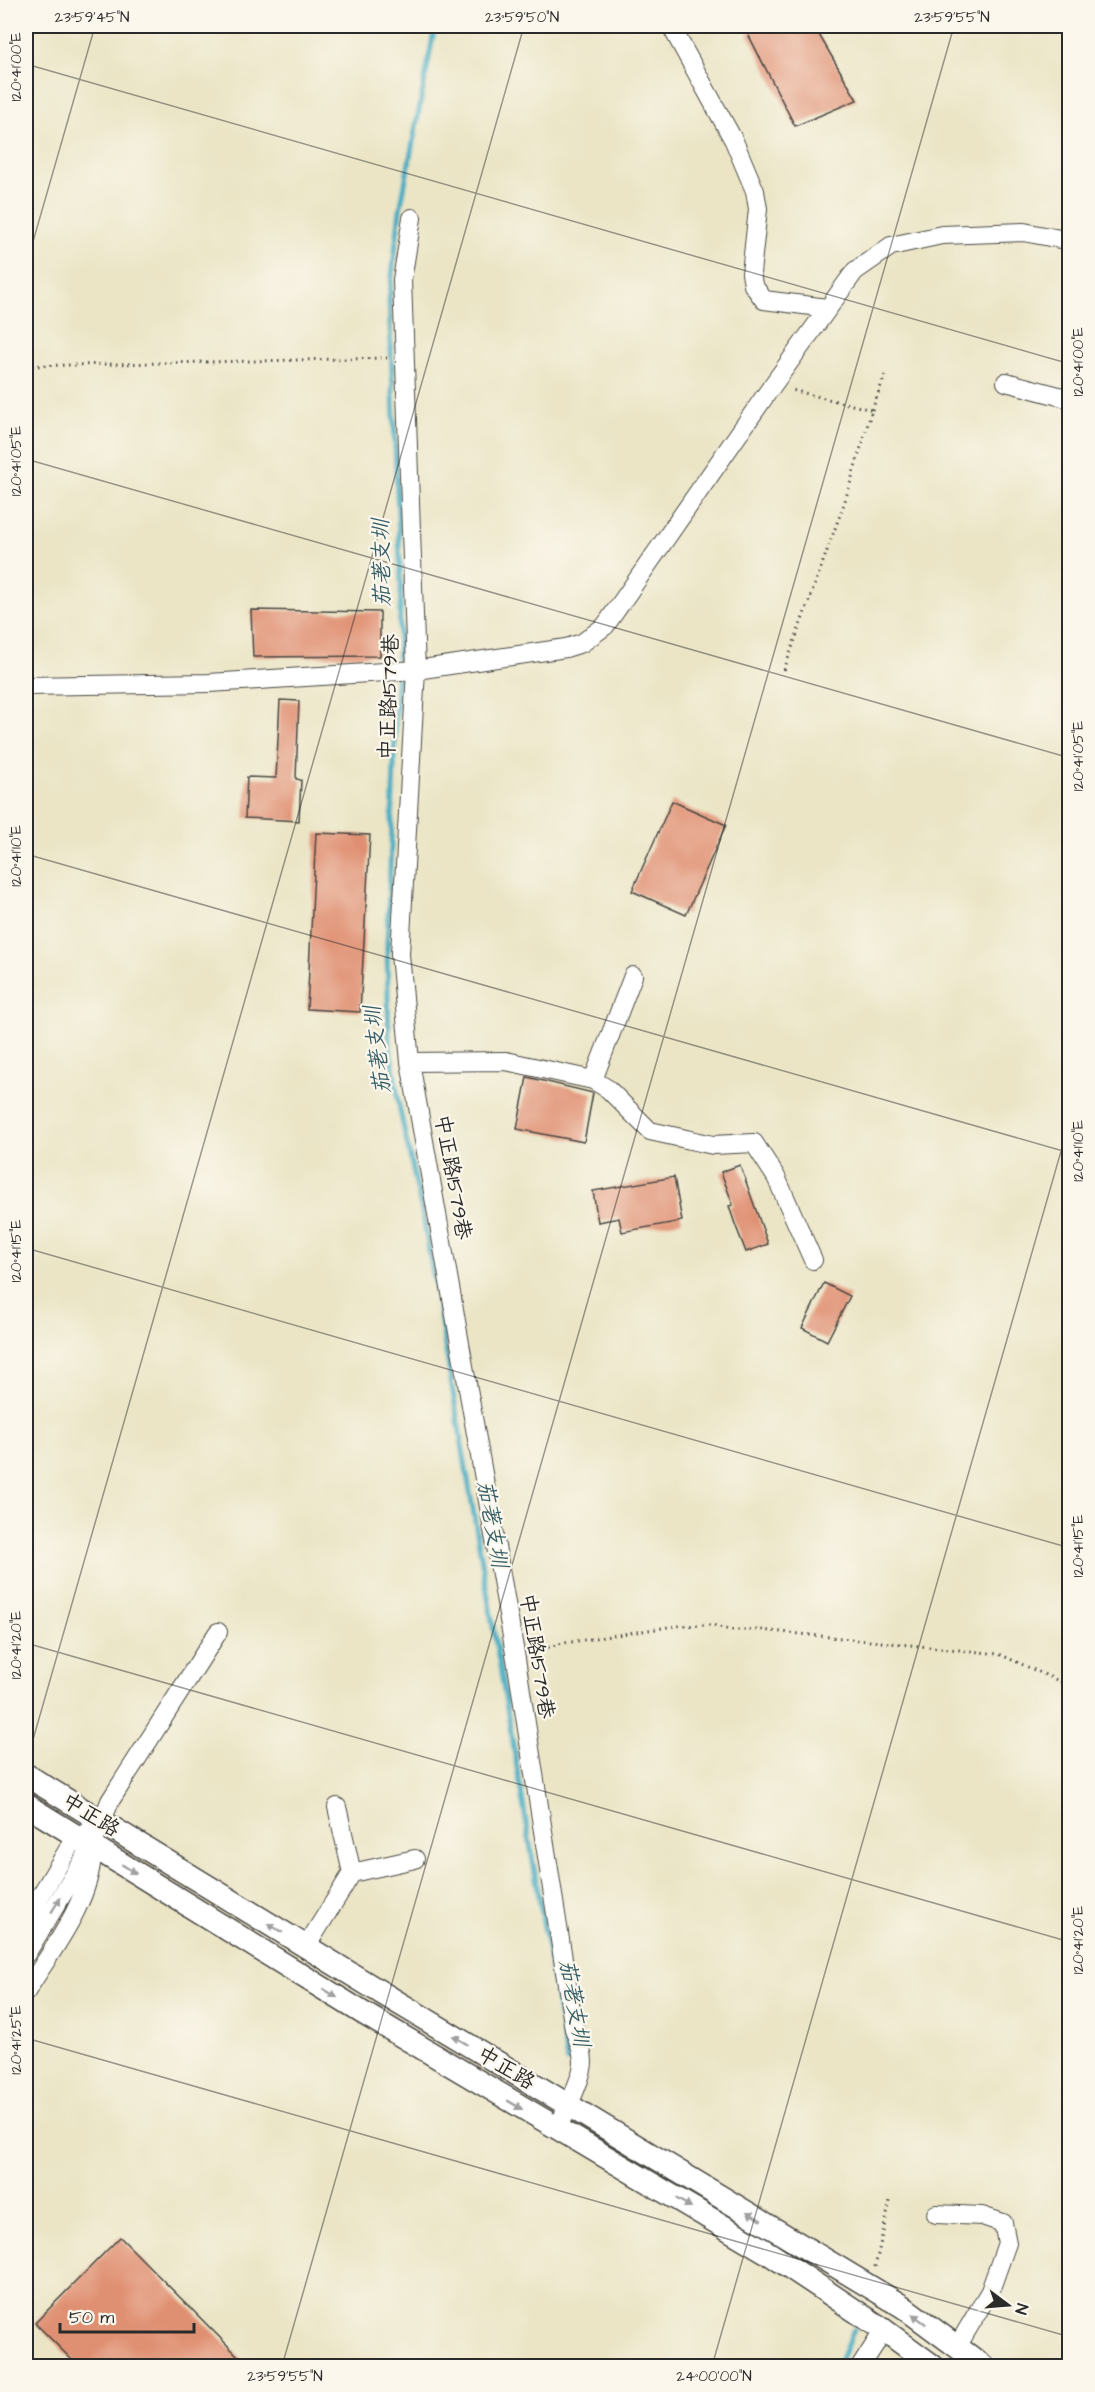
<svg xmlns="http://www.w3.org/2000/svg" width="1095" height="2392" viewBox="0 0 1095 2392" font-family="'Architects Daughter','LXGW WenKai TC',sans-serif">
<rect width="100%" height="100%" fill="#fbf7ec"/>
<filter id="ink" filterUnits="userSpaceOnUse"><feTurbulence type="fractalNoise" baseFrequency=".0167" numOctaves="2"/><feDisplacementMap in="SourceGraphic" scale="12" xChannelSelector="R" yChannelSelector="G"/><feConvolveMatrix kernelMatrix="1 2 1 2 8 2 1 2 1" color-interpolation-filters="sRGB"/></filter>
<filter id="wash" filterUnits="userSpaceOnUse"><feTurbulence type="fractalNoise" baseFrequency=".008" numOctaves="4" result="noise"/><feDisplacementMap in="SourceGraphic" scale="24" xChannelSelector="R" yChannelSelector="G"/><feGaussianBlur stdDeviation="1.35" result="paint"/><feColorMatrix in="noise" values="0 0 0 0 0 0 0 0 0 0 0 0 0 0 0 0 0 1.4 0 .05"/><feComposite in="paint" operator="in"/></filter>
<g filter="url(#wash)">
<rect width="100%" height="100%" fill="#ebe5c6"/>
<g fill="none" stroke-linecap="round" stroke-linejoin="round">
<path stroke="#41aac1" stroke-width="5" d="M435 26 400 210 389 300 401 586 387 949 389 1040 400 1111 423 1216 567 2061
M838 2366 854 2329"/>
</g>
<g id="blocks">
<path fill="#e09072" d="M754 26H814L857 100 795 126 746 30Z
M251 610 380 612V656L253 657Z
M280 700 299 701 296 779 301 780 299 821 245 818 247 777 276 778Z
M672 801 726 825 686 915 632 891Z
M316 833 370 835 360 1012 307 1009Z
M527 1077 593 1093 584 1142 517 1129Z
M740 1165 768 1244 746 1252 735 1224 729 1206 733 1205 721 1172Z
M674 1177 682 1221 622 1232 619 1218 598 1222 593 1191Z
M824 1283 850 1296 827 1341 802 1328Z
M120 2237 249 2367H79L35 2323Z"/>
</g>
</g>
<g filter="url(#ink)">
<use href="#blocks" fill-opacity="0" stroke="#484742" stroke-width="1.5"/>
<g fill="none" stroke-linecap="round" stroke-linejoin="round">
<defs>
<path id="minor" d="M671 26 734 141 755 191 758 209 751 273 753 285 764 300 827 308
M412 218 402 280 416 670 400 954 410 1062 516 1659 574 2029C578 2040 583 2051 583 2062 583 2078 564 2114 557 2129
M1006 382 1070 399
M26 686 209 683 416 670 566 648 582 643 605 626 772 386 855 271 891 246 942 235 1024 232 1070 241
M410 1062 506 1061 593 1080 608 1089 650 1131 713 1145 754 1143 776 1177 813 1260
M593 1080 633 976
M352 1873 415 1859
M26 1920 70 1846 90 1830
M306 1947 352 1873 337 1807
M26 1954 92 1846 110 1801 218 1632
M26 1992C50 1952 90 1903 92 1854
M936 2214 982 2216 1003 2223 1007 2243 990 2291 957 2347
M861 2366 884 2330"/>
<path id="major" d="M26 1775 382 1993 902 2306 983 2366
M26 1805 363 2013 770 2254 884 2330 933 2366"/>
</defs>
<use href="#minor" stroke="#484742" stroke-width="20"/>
<use href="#major" stroke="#484742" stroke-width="25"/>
<path stroke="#484742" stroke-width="3" stroke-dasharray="1.5 4.5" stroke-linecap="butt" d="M26 366 387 358
M872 410 885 375
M784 670 845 501 872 410 792 390
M1063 1163 1070 1167
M531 1653 558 1644 675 1626 713 1625 729 1630H761L999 1654 1070 1686
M875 2267 890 2201"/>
<use href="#minor" stroke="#fff" stroke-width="18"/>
<use href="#major" stroke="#fff" stroke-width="22"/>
</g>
<defs><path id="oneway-solid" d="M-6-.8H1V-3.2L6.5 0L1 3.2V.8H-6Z" transform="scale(1.5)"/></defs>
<g fill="#a0a0a0">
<use href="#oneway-solid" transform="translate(129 1869) rotate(32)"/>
<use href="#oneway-solid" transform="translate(56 1905) rotate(-58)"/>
<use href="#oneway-solid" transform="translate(275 1928) rotate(-149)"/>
<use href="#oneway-solid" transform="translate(330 1993) rotate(32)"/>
<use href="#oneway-solid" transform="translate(460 2040) rotate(-149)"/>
<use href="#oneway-solid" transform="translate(515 2105) rotate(31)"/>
<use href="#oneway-solid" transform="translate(684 2203) rotate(30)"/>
<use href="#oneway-solid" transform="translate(754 2216) rotate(-149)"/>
<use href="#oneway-solid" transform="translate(919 2319) rotate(-143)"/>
</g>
</g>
<path fill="none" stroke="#2b2b2b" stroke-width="1.5" stroke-opacity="0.45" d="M26 64 1070 364M26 266 95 26M26 459 1070 758M26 854 1070 1153M26 1248 1070 1548M26 1643 1070 1942M26 1764 524 26M26 2038 1070 2337M282 2366 954 26M712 2366 1070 1120"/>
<g text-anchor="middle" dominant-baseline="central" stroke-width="4.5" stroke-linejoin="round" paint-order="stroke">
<g font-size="21" fill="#2b2b2b" stroke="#fbf7ec">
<text transform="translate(389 697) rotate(-88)">中正路1579巷</text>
<text transform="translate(453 1177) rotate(80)">中正路1579巷</text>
<text transform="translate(537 1656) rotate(81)">中正路1579巷</text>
<text transform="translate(91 1815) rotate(32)">中正路</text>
<text transform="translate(506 2068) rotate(31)">中正路</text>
</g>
<g font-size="22" font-style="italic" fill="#345e67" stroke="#fbf7ec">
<text transform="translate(382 563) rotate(-91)">茄荖支圳</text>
<text transform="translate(378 1050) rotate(-97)">茄荖支圳</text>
<text transform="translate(492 1524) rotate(80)">茄荖支圳</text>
<text transform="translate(574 2003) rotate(80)">茄荖支圳</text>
</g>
</g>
<rect width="1095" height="2392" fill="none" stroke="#fbf7ec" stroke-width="66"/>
<g transform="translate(1008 2305) rotate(106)" stroke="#fbf7ec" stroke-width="4.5" paint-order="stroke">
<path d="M0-4.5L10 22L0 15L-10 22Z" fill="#2b2b2b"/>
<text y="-9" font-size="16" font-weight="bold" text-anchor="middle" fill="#2b2b2b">N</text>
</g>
<path d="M60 2323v9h134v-9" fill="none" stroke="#2b2b2b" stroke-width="3"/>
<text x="69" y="2323" font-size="18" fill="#2b2b2b" stroke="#fbf7ec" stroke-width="4.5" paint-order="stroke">50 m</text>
<rect x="33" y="33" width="1029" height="2326" fill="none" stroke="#2b2b2b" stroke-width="2"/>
<g font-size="15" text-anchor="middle" fill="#2b2b2b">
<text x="92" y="22">23°59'45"N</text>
<text x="522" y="22">23°59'50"N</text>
<text x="952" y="22">23°59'55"N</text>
<text transform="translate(16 67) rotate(-90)" y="5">120°41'00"E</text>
<text transform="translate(1078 362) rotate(-90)" y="5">120°41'00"E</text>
<text transform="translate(16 461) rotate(-90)" y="5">120°41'05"E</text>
<text transform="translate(1078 756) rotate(-90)" y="5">120°41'05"E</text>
<text transform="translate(16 856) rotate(-90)" y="5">120°41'10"E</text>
<text transform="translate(1078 1151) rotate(-90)" y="5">120°41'10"E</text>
<text transform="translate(16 1251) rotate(-90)" y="5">120°41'15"E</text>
<text transform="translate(1078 1546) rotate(-90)" y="5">120°41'15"E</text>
<text transform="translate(16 1645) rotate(-90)" y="5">120°41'20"E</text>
<text transform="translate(1078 1940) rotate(-90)" y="5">120°41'20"E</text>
<text transform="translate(16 2040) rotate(-90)" y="5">120°41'25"E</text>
<text x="285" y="2381">23°59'55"N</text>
<text x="714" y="2381">24°00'00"N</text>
</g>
</svg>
